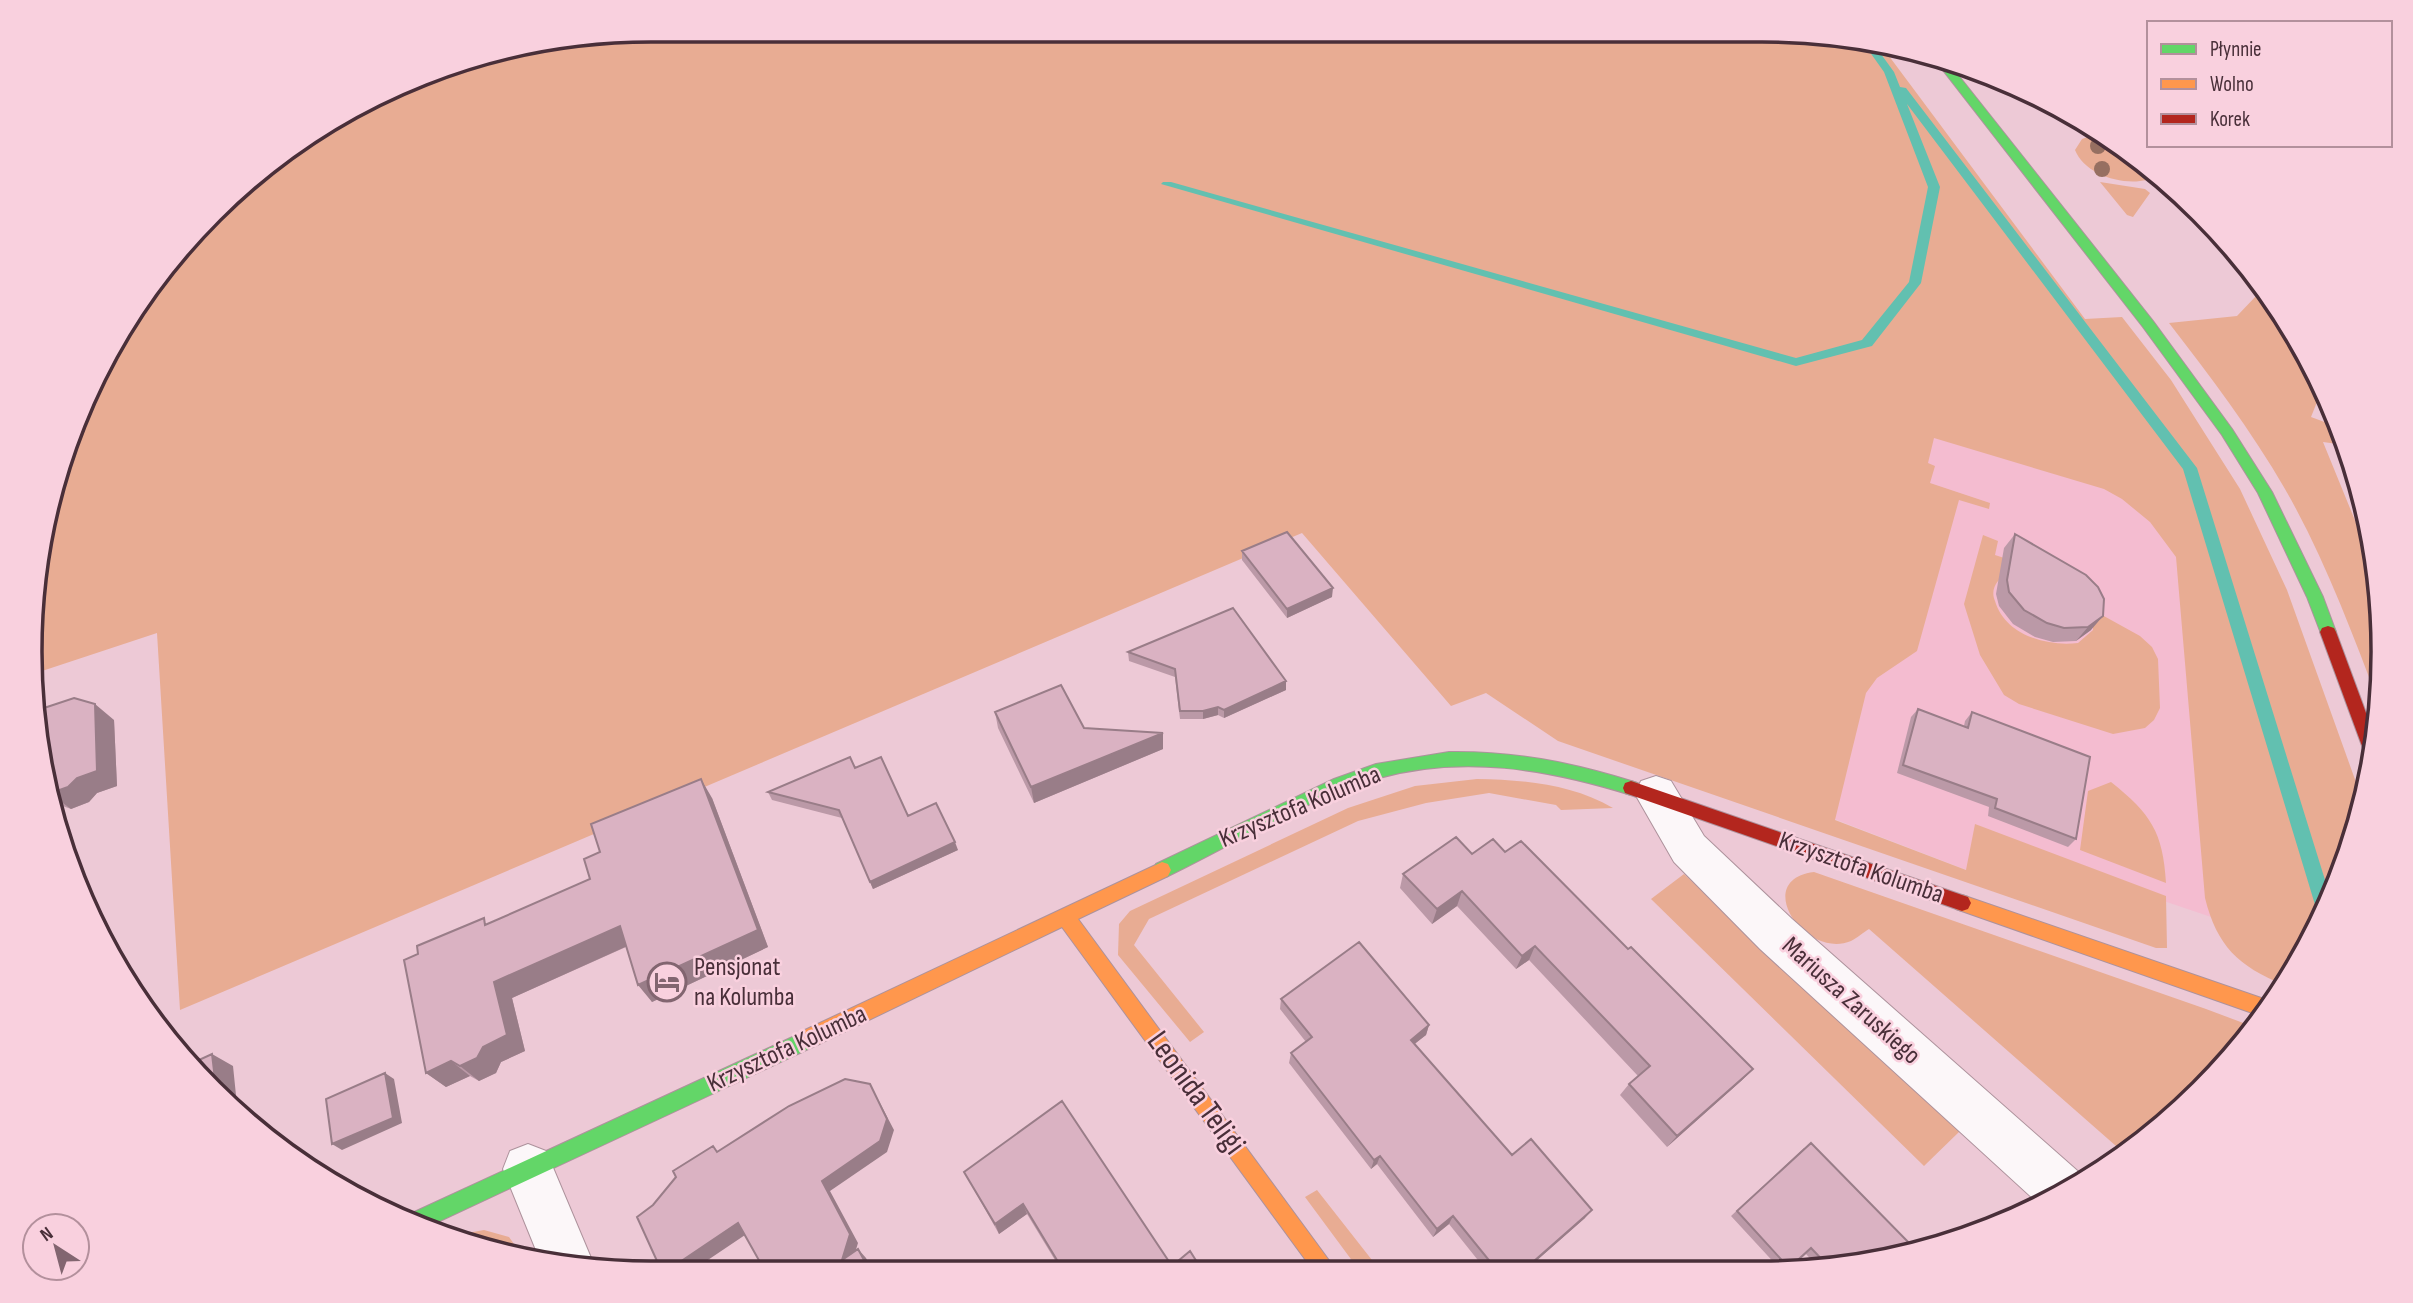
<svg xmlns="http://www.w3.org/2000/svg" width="2413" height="1303" viewBox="0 0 2413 1303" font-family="'Sofia Sans Condensed',sans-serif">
<rect width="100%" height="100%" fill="#edc9d6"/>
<path fill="#f4bcd0" d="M1810 398 2183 507 2306 949 2149 896 2153 942 1702 768Z"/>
<path fill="#e8ac93" d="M652 30 1802 31 1880 44 2085 319 2122 317 2171 380 2240 489 2287 590 2362 799 2350 851 2300 962 2284 985C2238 966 2217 946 2205 898L2176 557 2150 522 2122 499 2104 489 1934 438 1928 463 1935 466 1930 483 1990 503 1989 509 1959 500 1917 651 1877 678 1866 693 1835 820 1966 870 1975 824 2166 896 2167 948H2156L1558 741 1486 693 1451 706 1302 533 180 1010 157 633 33 674 51 491 134 306 273 158 451 63Z
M2093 135H2103L2159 175C2135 190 2086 178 2075 150L2082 139Z
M2100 182 2145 189 2150 193 2133 217 2127 215Z
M2261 284 2323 387 2311 417 2338 427 2345 445 2323 442 2376 572 2382 610 2379 703C2351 630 2324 557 2285 489 2251 430 2210 376 2169 323L2237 316 2257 295Z
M1983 535 1998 541 1995 555 2035 568C2025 571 2006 573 1998 581 1993 587 1992 594 1995 601 2005 635 2047 647 2078 643L2093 630V610L2140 636 2152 647 2158 659 2160 708 2154 720 2145 728 2113 734 2019 704 2004 695 1980 655 1964 604Z
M1477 779C1525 780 1571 784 1613 808L1561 810 1556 805 1489 793 1426 803 1358 821 1149 919 1134 945 1204 1032 1190 1042 1118 955 1119 924 1130 911 1348 808 1415 786Z
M2111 782C2151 814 2163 832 2166 883L2080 850 2088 791Z
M1814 872 2206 1009 2254 1027 2229 1062 2124 1153 1869 929C1864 932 1857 938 1851 941 1805 960 1751 880 1814 872Z
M1684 874 1960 1131 1924 1166 1651 899Z
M1317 1190 1379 1269 1359 1270 1305 1197Z
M484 1230 509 1237 524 1258 482 1249 451 1236Z"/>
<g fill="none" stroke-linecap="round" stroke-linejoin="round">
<path fill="#62c0b0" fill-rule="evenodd" d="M1862 41 1873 43 1894 72 1900 87 1906 88 2197 468 2330 896 2321 915 2316 908 2183 469 1907 104 1940 187 1921 283 1872 346 1796 366 1161 184 1163 182H1171L1796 358 1862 340 1909 282 1928 187 1884 72Z"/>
<defs>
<path id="street" d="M1656 776 1671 781 1704 836 1792 919 2081 1174 2084 1181 2039 1204 1760 949 1674 862 1635 794 1641 781Z
M528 1144 546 1151 594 1265 592 1269 540 1260 503 1169 510 1151Z"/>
<path id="fast" d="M1935 56 1947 61 2153 321 2232 429 2272 492 2323 597 2336 632 2334 636H2322L2307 597 2258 493 2222 435 2143 327 1935 60Z
M1449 752C1513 751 1570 762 1631 781L1637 783 1639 788 1637 793 1631 795C1548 769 1461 754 1375 779 1303 801 1236 843 1168 876L1162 878 1156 876 1153 870 1156 864 1334 779 1376 764Z
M812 1028 819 1030 822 1037 819 1044 429 1226 408 1218 410 1214Z"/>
<path id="slow" d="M1162 862 1168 864 1171 870 1168 876 1078 919 1336 1270H1313L1062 927 819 1044 812 1046 805 1044 802 1037 805 1030Z
M1962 895 2267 1000 2272 1002 2261 1016 1956 909 1953 903 1956 897Z"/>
<path id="jam" d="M2328 626 2334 628 2336 632 2376 740 2371 760 2365 754 2320 632 2322 628Z
M1631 781 1962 895 1968 897 1971 903 1968 909 1962 911 1625 793 1623 788 1625 783Z"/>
</defs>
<use href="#street" stroke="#ad929c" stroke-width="2"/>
<use href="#fast" stroke="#ad929c" stroke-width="2"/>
<use href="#slow" stroke="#ad929c" stroke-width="2"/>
<use href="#jam" stroke="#ad929c" stroke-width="2"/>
<use href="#street" fill="#fcf7f9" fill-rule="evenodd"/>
<use href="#fast" fill="#63d668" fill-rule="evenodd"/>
<use href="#slow" fill="#ff974d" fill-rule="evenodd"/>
<use href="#jam" fill="#b3261e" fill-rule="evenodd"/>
</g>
<g fill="#966f61">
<circle cx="2098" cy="146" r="8"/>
<circle cx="2102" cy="169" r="8"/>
</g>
<path fill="#bb99a7" d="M2015 534 2091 630 2076 641 2053 642 2035 637 2013 624 1999 606 1996 594 2004 548Z
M1242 551 1332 597 1287 618 1242 560Z
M1128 652 1286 681V690L1224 718 1218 715 1203 719H1180L1175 677 1129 661Z
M1918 709 1964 726 1965 721 1972 712 2076 839 2068 847 1988 816 1989 807 1897 773 1911 717Z
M35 711 114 720 117 786 97 793 89 802 71 809 57 804Z
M995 712 1084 728 1163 733V749L1034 803 998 728Z
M855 768 908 816 958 850 873 889 842 818 772 800 768 792Z
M712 798 768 947 652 1002 626 947 512 998 525 1051 501 1062 496 1073 479 1081 470 1076 446 1087 426 1073 489 923 590 879Z
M1505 852 1628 949 1753 1069 1741 1081 1667 1147 1620 1095 1629 1084 1638 1076 1529 960 1516 969 1457 906 1432 924 1400 888 1403 874 1472 854Z
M1281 999 1429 1025 1426 1035 1414 1044 1512 1155 1585 1218 1527 1269H1485L1449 1224 1433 1237 1377 1164 1371 1169 1289 1063 1291 1053 1306 1042 1280 1009Z
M1804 1148 1842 1268H1819L1806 1254 1791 1268H1779L1731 1216Z
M964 1172 1172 1266 1202 1270H1061L1027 1214 999 1234Z"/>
<path fill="#997d88" d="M1333 588 1332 597 1287 618V609Z
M2103 616 2091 630 2076 641 2088 627Z
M1286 681V690L1224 718V710Z
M95 704 114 720 117 786 97 793 89 802 71 809 56 798 54 792 77 778Z
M1218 707V715L1203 719V711Z
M1163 733V749L1034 803 1031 787Z
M701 779 712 798 768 947 652 1002 638 985Z
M955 842 958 850 873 889 870 882Z
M1462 891 1457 906 1432 924 1437 909Z
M620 926 634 943 512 998 525 1051 501 1062 496 1073 479 1081 460 1066 483 1047 494 982Z
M1535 946 1529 960 1516 969 1522 956Z
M1429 1025 1426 1035 1407 1050 1411 1040Z
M212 1054 233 1066 237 1105 216 1088Z
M451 1061 470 1076 446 1087 426 1073Z
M1753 1069 1741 1081 1667 1147 1677 1136Z
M385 1073 394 1079 402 1123 342 1150 332 1144Z
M870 1084 894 1130 887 1152 830 1191 858 1243 850 1269 842 1260 822 1181Z
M1380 1156 1377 1164 1371 1169 1374 1160Z
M1023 1204 1027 1214 999 1234 995 1224Z
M1592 1210 1585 1218 1527 1269H1525Z
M1453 1216 1449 1224 1433 1237 1437 1229Z
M738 1223 748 1233 690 1272H665Z
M858 1249 866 1258 873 1271H870Z"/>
<path fill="#dab2c2" stroke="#997d88" stroke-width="2" d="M1287 532 1333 588 1287 609 1242 551Z
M2015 534 2086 575 2098 587 2104 599 2103 616 2088 627 2064 628 2047 623 2024 610 2009 592 2007 580Z
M1233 608 1286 681 1224 710 1218 707 1203 711H1180L1175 669 1128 652Z
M1061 685 1084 728 1163 733 1031 787 995 712Z
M74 698 95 704 97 771 77 778 68 787 54 792 35 711Z
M1918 709 1968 728 1972 712 2090 757 2076 839 1995 808 1997 799 1903 765Z
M850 757 855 768 881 757 908 816 936 803 955 842 870 882 839 810 768 792Z
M701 779 758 930 638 985 620 926 494 982 507 1035 483 1047 477 1058 460 1066 451 1061 426 1073 404 960 418 954 417 946 484 918 485 925 590 879 584 859 600 852 591 824Z
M1456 837 1472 854 1493 839 1505 852 1521 841 1628 949 1631 947 1753 1069 1677 1136 1629 1084 1650 1066 1535 946 1522 956 1462 891 1437 909 1403 874Z
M1359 942 1429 1025 1411 1040 1512 1155 1531 1139 1592 1210 1525 1269H1496L1453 1216 1437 1229 1380 1156 1374 1160 1291 1053 1312 1037 1281 999Z
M212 1054 216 1088 188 1065Z
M385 1073 393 1118 332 1144 326 1099Z
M845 1079 870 1084 887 1119 880 1141 822 1181 850 1234 842 1260 858 1249 870 1271H765L738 1223 665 1272H662L637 1217 653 1205 676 1177 673 1171 713 1146 717 1152 789 1106Z
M1062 1101 1172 1266 1190 1251 1202 1270H1063L1023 1204 995 1224 964 1172Z
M1811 1143 1915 1249 1842 1268H1830L1811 1248 1789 1268 1737 1211Z"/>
<defs>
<symbol id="hotel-ring" viewBox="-11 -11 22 22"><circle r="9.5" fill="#f9d0de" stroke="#826570" stroke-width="1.5"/><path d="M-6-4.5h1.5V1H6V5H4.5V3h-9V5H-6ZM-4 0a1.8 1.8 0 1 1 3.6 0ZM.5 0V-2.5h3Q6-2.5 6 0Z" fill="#826570"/></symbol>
</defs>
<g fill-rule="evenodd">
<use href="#hotel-ring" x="645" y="960" width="44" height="44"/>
</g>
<g text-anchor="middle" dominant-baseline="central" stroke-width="5" stroke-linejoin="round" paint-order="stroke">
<g font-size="26" fill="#492f39" stroke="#f9d0de">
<text transform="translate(1300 807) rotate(-23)">Krzysztofa Kolumba</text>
<text transform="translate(1861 868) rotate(19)">Krzysztofa Kolumba</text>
<text transform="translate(1851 1001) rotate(42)">Mariusza Zaruskiego</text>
<text transform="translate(787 1049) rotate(-25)">Krzysztofa Kolumba</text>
</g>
<g font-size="26" fill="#492f39" stroke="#f9d0de" text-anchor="start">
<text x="694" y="967">Pensjonat<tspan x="694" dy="30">na Kolumba</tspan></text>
</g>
<g font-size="32" fill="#492f39" stroke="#f9d0de">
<text transform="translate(1196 1093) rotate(54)">Leonida Teligi</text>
</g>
</g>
<path d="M0 0H2413V1303H0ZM651 42H1762A609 609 0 0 1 2371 651V652A609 609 0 0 1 1762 1261H651A609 609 0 0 1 42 652V651A609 609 0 0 1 651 42Z" fill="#f9d0de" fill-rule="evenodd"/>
<path fill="none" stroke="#492f39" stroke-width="3.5" d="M651 42H1762A609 609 0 0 1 2371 651V652A609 609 0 0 1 1762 1261H651A609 609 0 0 1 42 652V651A609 609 0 0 1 651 42Z"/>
<rect x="2147" y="21" width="245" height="126" fill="#f9d0de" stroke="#b3909c" stroke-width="2"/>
<rect x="2161" y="44" width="35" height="10" fill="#63d668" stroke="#b3909c" stroke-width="2"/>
<text x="2210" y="56" font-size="21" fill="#492f39">Płynnie</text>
<rect x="2161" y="79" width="35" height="10" fill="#ff974d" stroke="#b3909c" stroke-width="2"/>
<text x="2210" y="91" font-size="21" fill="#492f39">Wolno</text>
<rect x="2161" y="114" width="35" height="10" fill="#b3261e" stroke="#b3909c" stroke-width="2"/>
<text x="2210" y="126" font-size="21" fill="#492f39">Korek</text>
<g transform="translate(56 1247) rotate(324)"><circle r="33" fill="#f9d0de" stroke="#b3909c" stroke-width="2"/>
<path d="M0-5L12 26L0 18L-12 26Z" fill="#826570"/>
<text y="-10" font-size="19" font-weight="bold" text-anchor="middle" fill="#492f39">N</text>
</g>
</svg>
